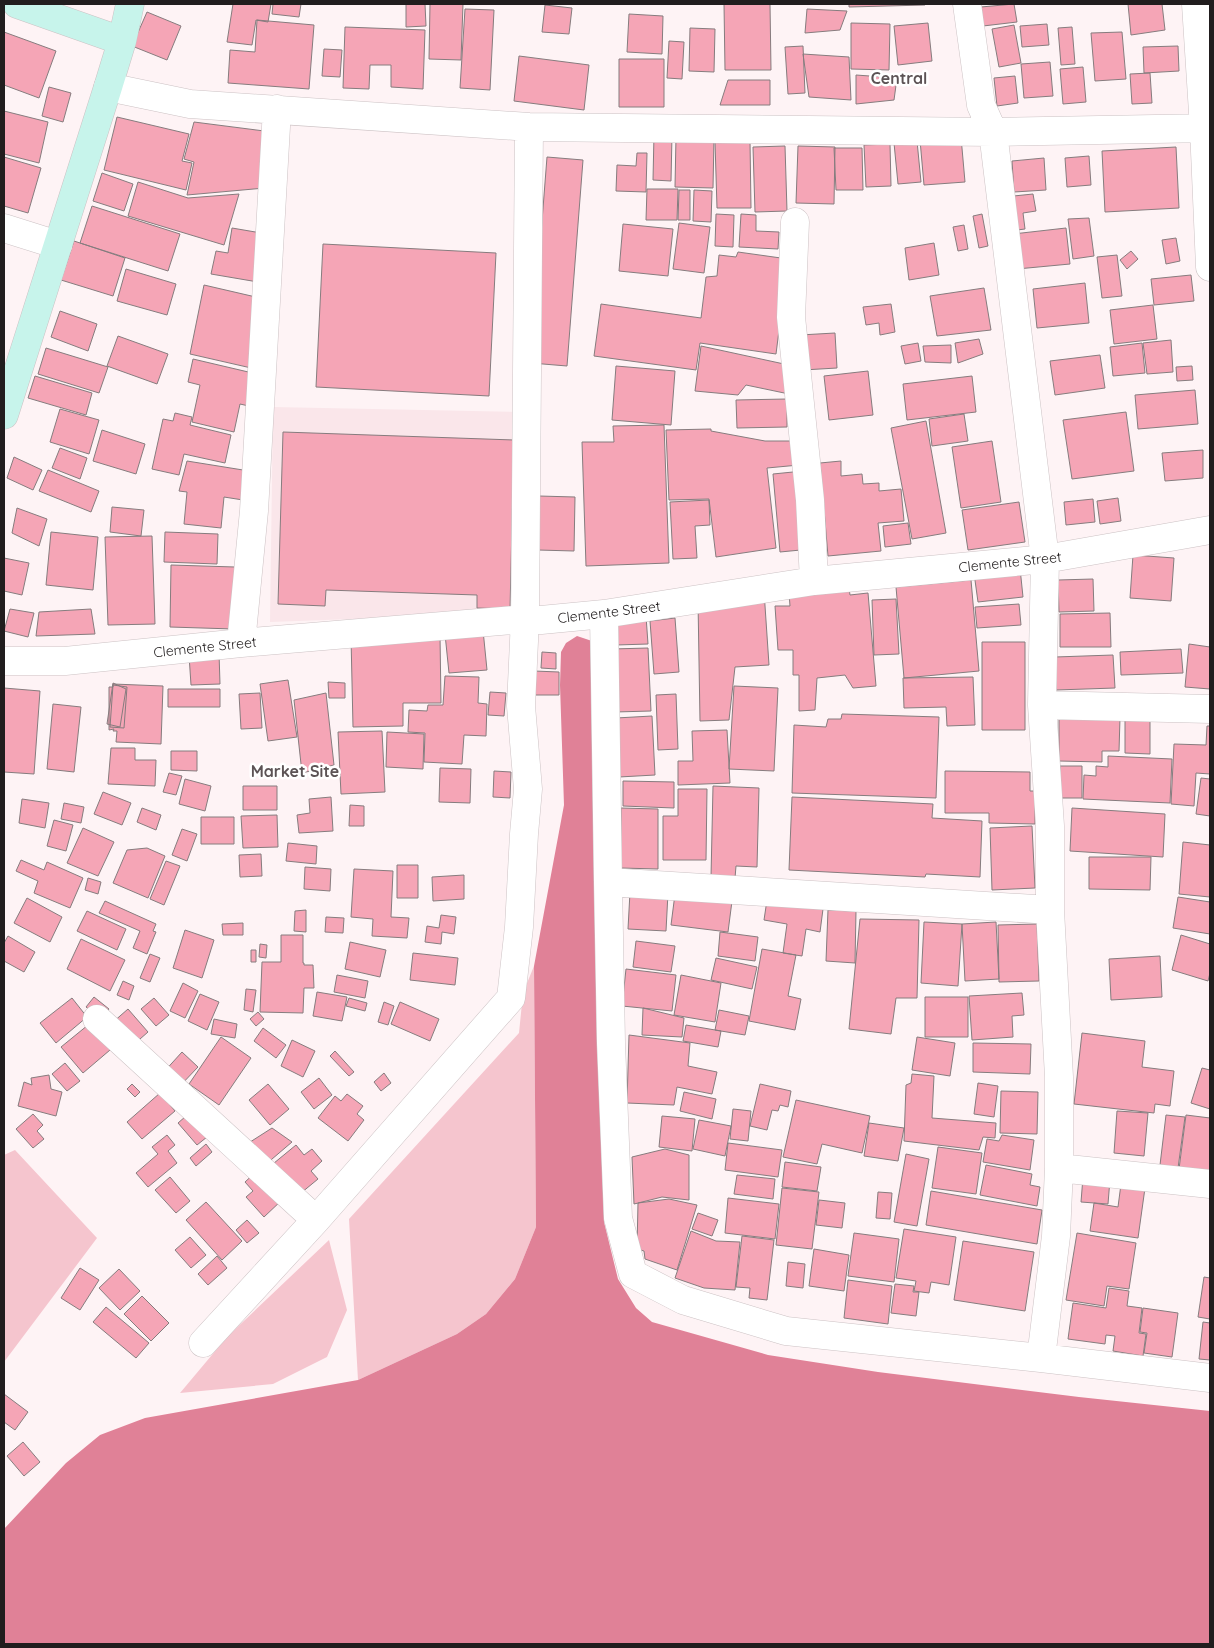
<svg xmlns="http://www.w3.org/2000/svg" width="1214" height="1648" viewBox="0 0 1214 1648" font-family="Quicksand,sans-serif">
<rect width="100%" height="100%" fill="#fef3f5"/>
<path fill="#fae6ea" d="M273 407 520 412 516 613 270 622Z"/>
<path fill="#f5c5ce" d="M534 966 536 1227 515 1279 486 1314 457 1334 358 1380 349 1219 519 1033 523 993Z
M15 1150 97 1238 4 1362V1155Z
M329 1240 347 1310 327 1357 273 1384 180 1393 227 1337Z"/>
<path fill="#e08197" d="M577 636 592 641 597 657 604 1222 618 1279 636 1308 652 1322 768 1355 878 1372 1079 1397 1210 1411V1644H4V1529L66 1463 100 1435 145 1418 358 1380 457 1334 486 1314 515 1279 536 1227 534 966 564 805 560 685 561 652 566 643Z"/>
<path fill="#f5a5b6" stroke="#867c7e" d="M233 4H271L268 22 256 20 252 45 227 42Z
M273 4H301L299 17 272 14Z
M406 4H425L426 26 406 27Z
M430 4H463L461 60 429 59Z
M724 4H770L771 70H725Z
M849 4H925V5L849 7Z
M1014 4 1017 22 983 26 981 7Z
M1128 4H1162L1165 30 1131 35Z
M545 5 572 8 569 34 542 32Z
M465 9 494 10 490 90 460 88Z
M807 9 847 11 840 30 805 33Z
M147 12 181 26 167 60 132 46Z
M629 14 663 16 662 54 627 52Z
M257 20 314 25 309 89 228 83 230 50 255 52Z
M851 23 890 24 889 70 851 69Z
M928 23 932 61 898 65 894 26Z
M1047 24 1049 45 1022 47 1020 26Z
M1014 25 1021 63 999 67 992 29Z
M345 27 425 30 423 89 391 87V65H370L369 89 343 88Z
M1072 27 1075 64 1061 65 1058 28Z
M690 28 715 29 714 72 689 71Z
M4 32 56 51 39 98 4 85Z
M1122 32 1126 79 1095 81 1091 33Z
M669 41 684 42 682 79 667 78Z
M803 46 805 93 788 94 785 47Z
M1178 46 1179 71 1144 73 1143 47Z
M324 49 342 50 340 77 322 76Z
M803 54 849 57 851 100 809 97Z
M519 56 589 65 584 110 514 101Z
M619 59H664V107H619Z
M1050 62 1053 96 1024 98 1021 64Z
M1083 67 1086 102 1063 104 1060 69Z
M1150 73 1152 103 1132 104 1130 74Z
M856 75 897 78 894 100 856 104Z
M1015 76 1018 103 997 106 994 78Z
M728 80H770V105H720Z
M49 87 71 93 63 122 42 116Z
M4 111 48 122 39 163 4 154Z
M117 117 189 134 182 161 192 163 186 190 104 170Z
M194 122 272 132 265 188 187 195 194 162 184 159Z
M654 134 672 135 671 181 653 180Z
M676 137 714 138 713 188 675 187Z
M961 137 965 182 924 185 920 140Z
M750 141 751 208H717L715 142Z
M917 141 921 182 898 184 894 143Z
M890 144 891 186 866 187 864 145Z
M785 146 787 211 755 212 753 147Z
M798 146 835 147 834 204 796 203Z
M1176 147 1179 208 1105 212 1102 151Z
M834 148H862L863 190H836Z
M637 153H647L646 192 616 191 617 165 636 166Z
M1089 156 1091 185 1067 187 1065 158Z
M4 157 41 168 28 213 4 206Z
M547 157 583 160 567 366 531 363Z
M1044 158 1046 190 1014 192 1012 161Z
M102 173 133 184 124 211 93 201Z
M138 182 188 198 239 194 224 245 128 216Z
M647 189H678L677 220H646Z
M679 190H690V220H678Z
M694 190 712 191 711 222 693 221Z
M1033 194 1036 211 1023 213 1025 229 1009 231 1004 197Z
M92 206 180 234 168 271 80 243Z
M716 214 734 215 733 247 715 246Z
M741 214 756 215V231L779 232 778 249 739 247Z
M982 214 988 246 979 248 973 216Z
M1089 218 1094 256 1073 259 1068 219Z
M679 223 710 227 704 273 673 269Z
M623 224 673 229 668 276 619 271Z
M964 225 968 249 958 251 953 227Z
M232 228 267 234 258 282 211 274 216 251 228 253Z
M1066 228 1070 264 1017 269 1013 234Z
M1176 238 1180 261 1166 264 1162 240Z
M74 241 125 258 113 296 61 280Z
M934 243 939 275 909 280 905 248Z
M323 244 496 253 489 396 316 387Z
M1131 251 1138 259 1127 269 1120 260Z
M738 252 788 259 776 354 700 343 696 370 594 356 601 304 701 318 706 277 717 276 719 255 736 257Z
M1117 255 1122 296 1102 298 1097 257Z
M126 269 176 284 167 315 117 301Z
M1191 275 1194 301 1154 305 1151 279Z
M1085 283 1089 323 1037 328 1033 289Z
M204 285 260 298V370L190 354Z
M984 288 991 330 937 336 930 296Z
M891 304 895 332 880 335 879 323 866 325 863 307Z
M1153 305 1157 339 1114 344 1110 310Z
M60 311 97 324 88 351 51 337Z
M835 333 837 368 803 370 800 335Z
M118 336 168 354 157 384 107 366Z
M979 339 983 354 958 363 955 343Z
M1171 340 1173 372 1147 374 1143 343Z
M918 343 921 361 905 364 901 346Z
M1142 343 1145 373 1113 376 1110 347Z
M951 345V363L925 362 923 346Z
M701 346 784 364 789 394 746 385 738 395 695 391Z
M46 348 108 367 99 393 38 374Z
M1100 355 1105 388 1055 395 1050 361Z
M193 359 261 375 253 407 240 404 234 432 192 422 200 385 188 382Z
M616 366 675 371 671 425 612 420Z
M1192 366 1193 380 1177 381 1176 367Z
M868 371 873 415 829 420 824 376Z
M35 376 92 393 86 415 28 398Z
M972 376 976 412 907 420 903 384Z
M1195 390 1198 424 1138 429 1135 395Z
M787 399V427L737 428 736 400Z
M60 409 99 420 89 454 50 442Z
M1126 412 1134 471 1072 479 1063 420Z
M175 413 192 417 190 425 231 435 225 463 184 454 179 475 152 469 163 419 173 421Z
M964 414 968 441 932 446 929 419Z
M926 421 946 533 912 539 891 428Z
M664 425 669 563 586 566 582 442H614L613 426Z
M711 429V431L765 441H795L799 465 767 468 776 548 716 557 709 499 669 500 666 430Z
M102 430 145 444 136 474 93 461Z
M283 432 514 440 510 609 477 608V595L326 590 325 606 278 604Z
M992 441 1001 502 961 508 952 447Z
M60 448 87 458 80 479 52 468Z
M1203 450V478L1165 481 1162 453Z
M14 457 42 470 33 490 7 478Z
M187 461 243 470V500L224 497 221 528 184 524 187 492 179 491Z
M841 461V476L862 474 863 484 879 483V491L901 489 904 521 878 523 881 551 828 556 820 463Z
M48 470 99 491 91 512 39 491Z
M803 471 811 549 780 552 773 474Z
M539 496 575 497 574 551 538 550Z
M1118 498 1121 521 1100 524 1097 501Z
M1093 499 1095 522 1066 525 1064 502Z
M709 500 710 525 695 526 697 558 673 559 670 502Z
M1019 502 1025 542 968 550 962 510Z
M112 507 144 510 141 536 110 532Z
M17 508 47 519 39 546 12 533Z
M908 523 911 544 885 547 883 526Z
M51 532 98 537 93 590 46 585Z
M165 532 218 534 217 564 164 562Z
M152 536 155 624 108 625 105 537Z
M1133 555 1174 558 1171 601 1130 598Z
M4 558 29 563 22 595 4 591Z
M171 565 235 567 234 629 170 627Z
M1020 568 1023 597 978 602 974 573Z
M1093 579 1094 611 1059 612 1058 580Z
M971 580 979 671 904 678 896 587Z
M849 588 850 595 868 593 876 686 853 688 845 675 817 678 815 710 799 711V675H793V650H778L775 606H790L789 593Z
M764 591 769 665 735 667 729 720 700 721 698 601Z
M896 599 899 654 874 655 872 600Z
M1019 604 1021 625 977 628 975 607Z
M10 609 34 613 28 637 4 631Z
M91 609 95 634 36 636 39 612Z
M1110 613 1111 647H1060V614Z
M646 616 648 644 616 645 615 618Z
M675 618 679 672 654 674 650 621Z
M483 630 487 670 449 673 445 634Z
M440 636 441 703H403V726L353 727 351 637Z
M982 642H1025V730H982Z
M1189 644 1210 647V689L1185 687Z
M648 648 651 711 615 712 612 649Z
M1181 649 1183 673 1121 675 1120 652Z
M542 652 556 653V669L541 668Z
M219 653 220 684 191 685 189 655Z
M1113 655 1115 688 1056 690 1055 657Z
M534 671 559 672V695H534Z
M445 676 479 677 478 703 487 704 486 736 464 735 462 764 424 762 425 733 408 732 409 710 427 711 428 705H443Z
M973 677 975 725 947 726 946 707 904 708 903 678Z
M288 680 297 737 268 741 260 684Z
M328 682 345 683V698H329Z
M113 683 126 689 120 727 107 724Z
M113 684 163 686 161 744 116 742 117 731H113L114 729 109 730V687H113Z
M113 685 127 687 124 728 110 727Z
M734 686 778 688 774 771 729 769Z
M4 688 40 691 34 774 4 772Z
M168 689H220V707H168Z
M490 692 506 693 504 716 488 715Z
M260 693 262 728 241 729 239 694Z
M326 693 334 765 302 773 294 700Z
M676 694 678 749 658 750 656 695Z
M53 704 81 707 74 772 47 769Z
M842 714 939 717 936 798 792 793 794 725 826 727 828 719H841Z
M652 716 655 775 619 777 616 718Z
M1059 717 1120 718 1119 751H1102V762L1059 761Z
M1125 718H1150V754L1125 753Z
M1207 726H1210V774L1196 773 1194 806 1171 804 1174 744 1206 745Z
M727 730 730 783 678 785V761H693L692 731Z
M382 731 385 792 341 794 338 732Z
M387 732 424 734 423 769 386 767Z
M111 748H135V760H156L155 786 108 784Z
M171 751H197V771L171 770Z
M1108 756 1172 759 1170 803 1083 799 1084 775 1096 776V766L1108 767Z
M1060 766H1082V798H1060Z
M440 768 471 769 470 803 439 802Z
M494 771 511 772 510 798 493 797Z
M945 771 1030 772V791H1035V824L989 823V813H945Z
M169 773 182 776 176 795 163 792Z
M1201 778 1210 779V816L1196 814Z
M185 779 211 786 205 811 179 804Z
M623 781 674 782V808L623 806Z
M243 786H277V810H243Z
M713 786 759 788 757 867 736 866 735 878 711 877Z
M678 789H707L706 860H663V816H678Z
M103 792 131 803 122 825 94 814Z
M331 797 333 831 299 833 297 815 310 813 309 799Z
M792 797 933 804 932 818 982 821 980 877 926 874 925 877 789 870Z
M22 799 49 803 45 828 19 823Z
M64 803 84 807 81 823 61 819Z
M350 805 364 806V826H349Z
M142 808 161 815 156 830 137 822Z
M621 808 658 809V869L621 868Z
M1072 808 1165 814 1163 857 1070 851Z
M277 815 278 847 243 848 241 816Z
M201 817H234V844H201Z
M54 820 73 825 66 851 47 846Z
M1032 826 1035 888 992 890 990 828Z
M83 828 114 842 98 876 67 863Z
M182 829 197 834 187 861 172 855Z
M1183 842 1210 845V897L1179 894Z
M288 843 317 846 316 864 286 861Z
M147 848 165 856 148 898 113 883 127 850Z
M261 854 262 876 240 877 239 855Z
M1089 857H1151L1150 890 1089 889Z
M21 860 44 870 47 862 83 878 70 908 34 893 38 881 16 871Z
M166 861 180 866 164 905 150 899Z
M397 865H418V898H397Z
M305 867 331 869 330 891 304 889Z
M354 869 393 871 391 917 409 918 407 938 372 936 373 919 351 917Z
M464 875V899L433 901 432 877Z
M88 878 101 882 98 894 85 890Z
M630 892 668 893 666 931 628 929Z
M675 894 732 901 728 932 671 925Z
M1178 897 1210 902V934L1173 928Z
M27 898 62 917 50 942 14 923Z
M767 900 823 909 820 932 806 929 802 956 783 953 787 924 764 920Z
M105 901 156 924 153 931 156 932 147 954 133 948 140 931 99 913Z
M306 910V932L294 931 295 911Z
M828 910 856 911 855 963 826 961Z
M87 911 126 929 117 950 77 931Z
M441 915 456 917 454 934 442 932 441 944 425 942 427 926 439 928Z
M326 917 344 918 343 933 325 932Z
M860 919 919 920 917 998H896L891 1034 849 1029Z
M924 922 962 924 958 986 921 983Z
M996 922 999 979 965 981 962 924Z
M243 923V935H223L222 924Z
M1037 924 1039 981 999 982 998 925Z
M185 930 214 940 202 978 173 968Z
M720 932 758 937 755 961 718 956Z
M281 935H303V963H304V965H313L314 988H304L303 1013 260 1012 262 962H281Z
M1181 935 1210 944V973L1208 981 1172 970Z
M8 936 35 952 24 972 4 961V943Z
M81 939 125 960 110 991 67 969Z
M636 941 675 946 671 972 633 967Z
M350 942 386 950 380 977 345 969Z
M260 944 267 945 266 958 259 957Z
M762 949 796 955 788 996 801 999 795 1030 749 1021Z
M251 950H256V962H251Z
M413 953 458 958 455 985 410 980Z
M150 954 160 958 150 982 140 978Z
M1160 956 1162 997 1111 1000 1109 959Z
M716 958 757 967 752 989 711 980Z
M626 969 676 975 672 1011 622 1006Z
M337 975 368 981 365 998 334 992Z
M681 975 721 983 715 1022 674 1015Z
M123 981 134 986 129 1000 117 995Z
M183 983 198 991 185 1018 170 1011Z
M246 989 256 990 253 1012 244 1010Z
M317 992 347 997 342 1021 313 1016Z
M1022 993 1024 1015 1012 1016 1013 1037 972 1040 969 996Z
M200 994 219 1002 207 1030 188 1021Z
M94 997 109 1009 101 1019 86 1007Z
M925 997H968V1037H925Z
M72 998 87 1017 56 1043 40 1023Z
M154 998 169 1015 156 1026 141 1009Z
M349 998 367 1003 365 1011 346 1006Z
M384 1002 394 1006 388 1025 378 1022Z
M400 1002 439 1019 430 1041 391 1024Z
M643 1008 684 1018 682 1037 642 1035Z
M128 1009 148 1032 132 1046 112 1023Z
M719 1010 749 1016 745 1035 715 1030Z
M258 1012 264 1019 256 1026 250 1019Z
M214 1019 237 1024 235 1038 211 1034Z
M88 1025 110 1050 83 1073 61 1047Z
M686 1025 721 1031 718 1047 683 1041Z
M263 1028 286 1045 276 1058 254 1041Z
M1082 1033 1145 1041 1142 1067 1174 1071 1170 1106 1155 1104 1154 1113 1074 1104Z
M629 1035 690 1043 688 1066 717 1072 712 1094 677 1087 674 1105 627 1103Z
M221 1037 251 1058 219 1105 189 1084Z
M917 1037 955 1043 950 1076 912 1070Z
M292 1040 315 1051 303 1077 281 1066Z
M973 1043 1031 1044 1030 1074 973 1072Z
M335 1051 354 1072 349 1076 330 1056Z
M182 1052 198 1067 178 1088 162 1074Z
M65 1063 80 1081 67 1091 52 1074Z
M1202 1068 1210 1070V1109L1191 1103Z
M384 1073 391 1083 381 1091 374 1082Z
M912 1074 934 1076 932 1118 996 1123 995 1138 983 1137 979 1150 904 1141 906 1085 911 1083Z
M49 1075 51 1089 62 1092 56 1116 18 1106 24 1082 32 1085 31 1078Z
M319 1078 332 1095 314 1109 301 1092Z
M978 1083 998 1086 994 1117 974 1114Z
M132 1084 140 1092 135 1097 127 1089Z
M268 1084 289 1109 270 1125 249 1100Z
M760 1084 791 1091 788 1107 780 1105 778 1111 772 1110 767 1130 750 1126Z
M1001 1091 1038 1092 1037 1134 1000 1133Z
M684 1092 716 1099 712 1119 680 1111Z
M160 1093 175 1111 142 1139 127 1122Z
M347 1094 363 1106 357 1114 364 1120 348 1141 318 1118 335 1096 341 1101Z
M796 1100 870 1116 862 1153 822 1144 817 1164 783 1157Z
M733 1109 751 1111 748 1141 730 1139Z
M193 1110 212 1133 197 1145 178 1123Z
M1117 1111 1148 1113 1144 1156 1114 1153Z
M33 1114 43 1125 37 1131 44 1139 33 1148 16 1129Z
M1166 1115 1185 1117 1178 1168 1160 1165Z
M1186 1115 1210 1118V1174L1179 1169Z
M662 1116 695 1119 692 1151 659 1147Z
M699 1120 731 1126 725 1156 693 1149Z
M869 1123 904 1128 898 1161 864 1156Z
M272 1128 292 1142 265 1165 247 1144Z
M167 1135 175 1145 168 1151 177 1163 148 1187 136 1173 158 1154 152 1147Z
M1002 1135 1034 1140 1030 1170 983 1162 987 1139 999 1141Z
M728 1143 782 1150 778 1177 725 1170Z
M206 1144 212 1152 196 1166 190 1158Z
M296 1145 304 1155 312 1149 322 1161 311 1171 318 1179 301 1193 268 1168Z
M938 1147 982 1153 976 1194 932 1188Z
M665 1149 689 1155V1200L662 1197 634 1204 632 1157Z
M906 1154 929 1159 917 1226 894 1222Z
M785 1162 821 1167 817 1191 782 1187Z
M986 1165 1032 1174 1030 1185 1040 1187 1037 1206 980 1195Z
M257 1171 283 1199 264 1217 246 1197 253 1191 245 1182Z
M737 1175 775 1179 773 1199 734 1194Z
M170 1177 190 1201 176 1213 155 1190Z
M1083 1177 1110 1179 1108 1204 1081 1202Z
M1121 1184 1145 1188 1138 1238 1090 1231 1094 1203 1118 1207Z
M782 1188 819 1192 812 1249 776 1245Z
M931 1191 1042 1210 1037 1244 926 1225Z
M878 1192 892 1193 890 1219 876 1218Z
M728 1198 779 1204 775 1239 725 1233Z
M669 1199 697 1205 677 1270 645 1259 644 1251 637 1249 638 1203Z
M819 1200 845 1203 842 1228 816 1225Z
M206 1202 242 1241 222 1260 186 1220Z
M698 1213 718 1220 712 1236 692 1229Z
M247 1220 259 1233 247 1243 236 1230Z
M904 1229 956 1237 949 1285 931 1282 929 1293 914 1291 916 1281 896 1278Z
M691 1231 716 1241 740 1242 735 1290 704 1288 675 1278Z
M854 1233 899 1239 894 1282 848 1276Z
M1077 1233 1136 1243 1129 1289 1107 1286 1104 1306 1066 1300Z
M742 1236 774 1240 767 1300 749 1298 750 1288 736 1287Z
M190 1237 206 1255 191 1268 175 1250Z
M963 1241 1034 1252 1025 1311 954 1300Z
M814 1249 849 1255 844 1291 809 1286Z
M217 1256 227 1268 208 1285 198 1274Z
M788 1262 805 1264 803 1288 786 1286Z
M80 1268 99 1280 80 1310 61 1298Z
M119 1269 140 1291 120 1310 99 1288Z
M1204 1277 1210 1278V1319L1198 1317Z
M848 1280 892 1286 888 1324 844 1318Z
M895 1284 914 1286 913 1292H919L916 1316 891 1313Z
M1109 1288 1129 1291 1127 1306 1142 1308 1139 1333 1146 1334 1143 1356 1113 1351 1115 1336 1106 1335 1105 1344 1068 1339 1073 1303 1106 1308Z
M142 1296 169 1323 151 1341 124 1314Z
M106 1307 149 1343 136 1358 93 1322Z
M1143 1308 1178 1313 1172 1357 1144 1353 1147 1333 1140 1332Z
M1203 1322 1210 1323V1360L1199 1359Z
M4 1394 28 1412 15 1430 4 1422Z
M23 1442 40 1462 24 1476 7 1456Z"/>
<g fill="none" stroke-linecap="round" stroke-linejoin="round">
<defs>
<path id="minor" d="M967 4 981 105 993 132 1045 559 1042 705 1050 826V910L1059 1077V1168L1056 1236 1041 1358
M1196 4 1204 128 1210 267
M108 87 190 104 529 127 993 132 1210 128
M795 222 791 317 810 500 814 581
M4 228 58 245
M604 614 608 882 1050 910
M241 643 254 511 277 109
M4 661H65L241 643 525 619 541 620 604 614 814 581 1045 559 1210 530
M1042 705 1210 709
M608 882 611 1043 618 1218 633 1274 683 1300 786 1331 1041 1358 1210 1378
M97 1019 316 1220
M1059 1168 1210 1184
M203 1343 316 1220 511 998 519 927 524 834 528 789 521 706 525 619 529 127"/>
<path id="secondary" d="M17 4 122 41
M4 415 108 87 122 41 130 4"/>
</defs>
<use href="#minor" stroke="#ccc2c4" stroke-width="29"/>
<use href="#secondary" stroke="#ccc2c4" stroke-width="29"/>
<use href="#minor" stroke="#fff" stroke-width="28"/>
<use href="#secondary" stroke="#c7f4eb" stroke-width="28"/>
</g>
<g text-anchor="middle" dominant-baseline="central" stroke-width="5" stroke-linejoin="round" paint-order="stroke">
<g font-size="14" fill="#211d1e" stroke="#fff">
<text transform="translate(1010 562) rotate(-6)">Clemente Street</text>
<text transform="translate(609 612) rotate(-7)">Clemente Street</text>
<text transform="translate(205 647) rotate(-6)">Clemente Street</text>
</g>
<g font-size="16" font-weight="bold" fill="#5c5355" stroke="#fff">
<text x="899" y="78">Central</text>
<text x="295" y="771">Market Site</text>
</g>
</g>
<rect width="1214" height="1648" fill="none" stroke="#211d1e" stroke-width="10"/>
</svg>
